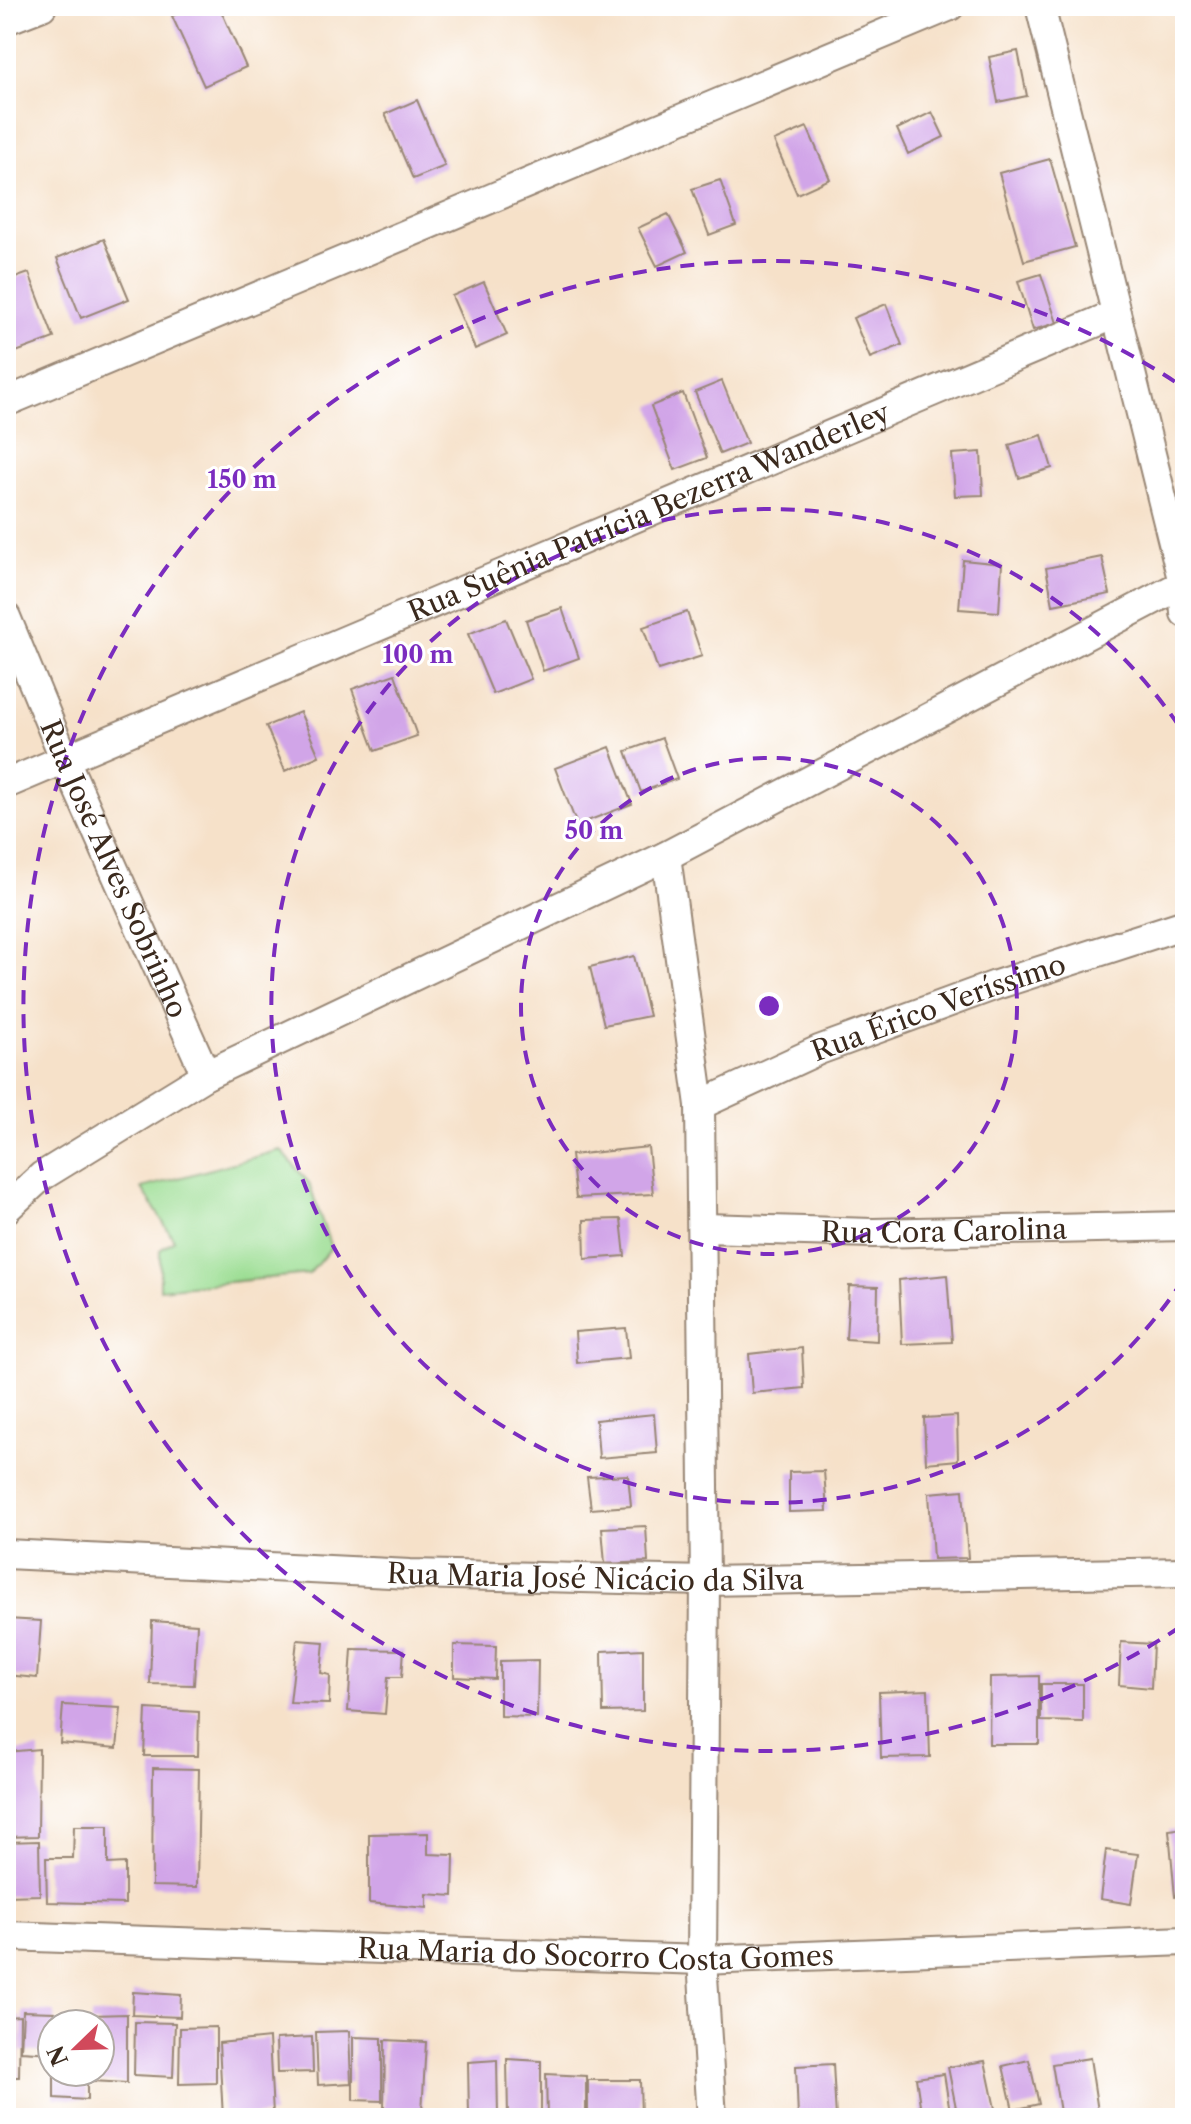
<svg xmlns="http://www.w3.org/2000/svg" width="1191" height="2124" viewBox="0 0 1191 2124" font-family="'Libre Caslon Text',serif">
<rect width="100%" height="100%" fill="#fff"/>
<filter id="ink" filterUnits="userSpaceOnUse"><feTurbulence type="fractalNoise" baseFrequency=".0125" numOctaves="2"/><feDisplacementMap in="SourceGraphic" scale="16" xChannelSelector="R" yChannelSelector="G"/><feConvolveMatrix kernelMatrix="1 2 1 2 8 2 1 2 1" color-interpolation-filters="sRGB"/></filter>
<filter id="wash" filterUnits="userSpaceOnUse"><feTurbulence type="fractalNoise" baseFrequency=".006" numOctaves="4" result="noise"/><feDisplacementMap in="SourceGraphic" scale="32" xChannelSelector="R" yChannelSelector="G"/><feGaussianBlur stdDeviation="1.8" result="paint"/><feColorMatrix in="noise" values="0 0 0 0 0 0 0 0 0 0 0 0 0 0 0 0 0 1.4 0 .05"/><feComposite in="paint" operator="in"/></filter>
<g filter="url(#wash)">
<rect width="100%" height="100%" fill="#f6e1c9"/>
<path fill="#9dde94" stroke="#6c8459" stroke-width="2" d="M281 1150 309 1183 331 1248 309 1274 160 1289V1250L174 1240 142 1188Z"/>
<g id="blocks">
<path fill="#d1a5e8" d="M194 6H219L246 67 204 86 172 16Z
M1018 51 1027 96 998 102 989 57Z
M417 100 445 166 413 179 385 114Z
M932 112 944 137 908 154 897 129Z
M807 127 830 179 797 194 774 141Z
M1050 159 1075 247 1024 261 999 173Z
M720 180 736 225 709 235 692 189Z
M668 214 687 252 657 266 638 228Z
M104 239 129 299 81 318 57 258Z
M29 273 54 338 16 352 6 327V281Z
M1041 274 1057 323 1033 330 1018 281Z
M484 282 507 335 475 349 452 296Z
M886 304 902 345 870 358 853 318Z
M722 381 747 443 720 454 695 392Z
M683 393 707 458 675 470 651 406Z
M1042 435 1052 468 1019 478 1009 445Z
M981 452 983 495 955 496 952 454Z
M1102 557 1110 594 1053 605 1046 568Z
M963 560 1002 564 999 612 959 609Z
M562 608 579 658 543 671 526 620Z
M687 612 702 656 658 670 643 627Z
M506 619 531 679 493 694 468 634Z
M395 674 417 736 375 751 352 689Z
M300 712 319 756 285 771 266 726Z
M662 738 677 779 641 792 626 751Z
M610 747 632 804 577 825 555 768Z
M634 956 649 1016 604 1025 590 967Z
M648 1147 653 1194 576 1198 571 1155Z
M621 1219 625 1256 585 1259 584 1220Z
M947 1275 952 1342 902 1344 899 1280Z
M849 1286 878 1287 877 1341 846 1339Z
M626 1328 629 1358 577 1363 575 1332Z
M802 1348 804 1388 752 1393 749 1354Z
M654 1414 657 1453 599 1458 596 1420Z
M957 1416 958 1460 926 1463 924 1418Z
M824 1471 827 1511 789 1512V1472Z
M628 1475 631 1506 591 1509 587 1477Z
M963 1490 968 1558 933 1559 929 1493Z
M646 1526 648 1562 605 1564 602 1528Z
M7 1619 41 1621 37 1678 6 1675Z
M152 1621 197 1624 194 1685 150 1684Z
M297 1640 324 1642 321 1673 330 1675 329 1704 290 1703Z
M1121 1642 1153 1644 1151 1688 1119 1685Z
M454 1645 496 1646 495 1679 454 1677Z
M352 1649 404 1650 402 1677H388L385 1714 348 1711Z
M643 1649V1711L603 1712 602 1651Z
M538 1660 537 1717 500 1716V1661Z
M1039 1676V1744H989L990 1677Z
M1041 1684H1083V1722L1041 1721Z
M928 1690 930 1757 881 1758 879 1692Z
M63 1705 121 1708 117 1748 60 1743Z
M146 1709 199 1712 198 1756H144Z
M39 1749 38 1836 6 1837V1752Z
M153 1768 199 1769 197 1887 152 1886Z
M74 1826H108V1864L125 1863V1904L47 1902 46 1858H73Z
M1185 1828V1896L1175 1897 1169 1830Z
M428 1833V1854L454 1855 453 1896 427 1894V1908L369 1903V1834Z
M39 1841 40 1895 7 1896 6 1842Z
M1106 1850 1138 1854 1131 1904 1100 1899Z
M133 1992 181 1995 180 2017 132 2015Z
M23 2011 55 2012 52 2053 21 2051Z
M127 2014V2083L92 2081V2072H100V2024H91V2015Z
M20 2016 19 2077H6V2017Z
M135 2022 175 2023 173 2077 134 2075Z
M216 2027V2083L179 2084 180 2028Z
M349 2031 351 2083 318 2085 316 2032Z
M312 2037 313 2072 277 2073 276 2039Z
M353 2037 382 2038V2101L353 2100Z
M269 2038 273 2114 223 2118 219 2043Z
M385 2040 426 2042 422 2113 384 2110Z
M1090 2058 1099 2118H1061L1052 2064Z
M507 2059 541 2061V2118H508Z
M497 2060 498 2116H469L468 2062Z
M1029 2060 1039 2104 1013 2110 1003 2066Z
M985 2061 997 2118H958L948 2067Z
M833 2064 836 2118H798L796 2066Z
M54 2072H87V2100L54 2098Z
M546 2074 586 2076V2118H547Z
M944 2074 951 2118H922L916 2078Z
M588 2080H640L641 2118H588Z"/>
</g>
</g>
<g filter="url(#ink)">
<use href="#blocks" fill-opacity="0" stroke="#988674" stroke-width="2"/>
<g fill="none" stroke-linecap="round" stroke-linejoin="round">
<defs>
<g id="minor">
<path d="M1040 6 1183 583 1185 613"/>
<path d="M6 20 42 6"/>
<path d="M6 402 950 6"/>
<path id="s1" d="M6 617 65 760 206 1075"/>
<path id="s2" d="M6 784 1116 314"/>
<path d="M666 856 700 1105 705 1581 702 1960 712 2118"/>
<path id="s3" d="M700 1105 819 1050 996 985 1185 924"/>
<path d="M6 1209 42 1176 206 1075 666 856 1185 583"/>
<path id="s4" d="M704 1228 873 1233 1185 1226"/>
<path id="s5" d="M6 1554 410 1574 705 1581 1185 1572"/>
<path id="s6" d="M6 1936 702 1960 1185 1941"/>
</g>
</defs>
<use href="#minor" stroke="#988674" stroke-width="32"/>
<use href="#minor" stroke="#fff" stroke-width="28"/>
</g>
</g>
<g fill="none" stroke="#7b2cbf" stroke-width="4" stroke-dasharray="14 10">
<circle cx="769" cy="1006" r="248"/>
<path d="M1183 1280A497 497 0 1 1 1183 732"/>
<path d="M1180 1627A745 745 0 1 1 1180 385"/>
</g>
<g text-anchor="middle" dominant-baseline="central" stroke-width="6" stroke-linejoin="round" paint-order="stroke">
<g font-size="28" fill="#3b2a1e" stroke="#fff">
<text stroke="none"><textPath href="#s2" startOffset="698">Rua Suênia Patrícia Bezerra Wanderley</textPath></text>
<text stroke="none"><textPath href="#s1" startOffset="274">Rua José Alves Sobrinho</textPath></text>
<text stroke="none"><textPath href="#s3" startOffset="258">Rua Érico Veríssimo</textPath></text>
<text stroke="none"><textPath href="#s4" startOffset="240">Rua Cora Carolina</textPath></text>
<text stroke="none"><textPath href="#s5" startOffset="590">Rua Maria José Nicácio da Silva</textPath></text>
<text stroke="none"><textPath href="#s6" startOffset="590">Rua Maria do Socorro Costa Gomes</textPath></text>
</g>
</g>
<circle cx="769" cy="1006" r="12" fill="#7b2cbf" stroke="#fff" stroke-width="4"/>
<g font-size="24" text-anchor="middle" font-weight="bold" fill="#7b2cbf" stroke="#fff" stroke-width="6" stroke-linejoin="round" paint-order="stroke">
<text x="242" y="488">150 m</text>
<text x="418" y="663">100 m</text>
<text x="594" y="839">50 m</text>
</g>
<rect width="1191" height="2124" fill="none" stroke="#fff" stroke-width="32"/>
<g transform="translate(76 2048) rotate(247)"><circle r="38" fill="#ffffff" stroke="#b1aaa5" stroke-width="2"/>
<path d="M0-6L14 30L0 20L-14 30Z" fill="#d1495b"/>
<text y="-12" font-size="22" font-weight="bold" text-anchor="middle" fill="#3b2a1e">N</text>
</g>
</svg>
